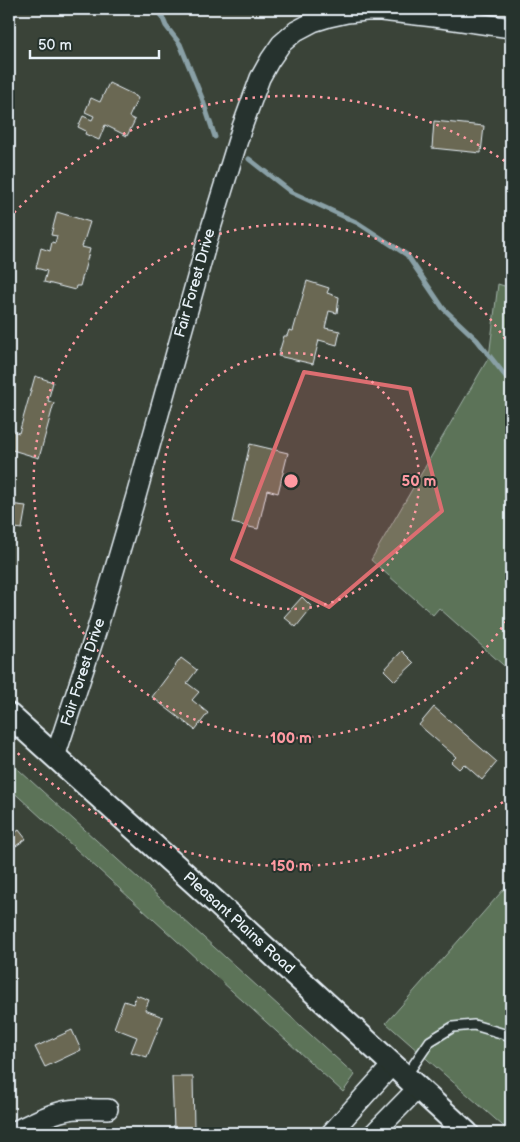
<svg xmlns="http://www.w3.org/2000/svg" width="520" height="1142" viewBox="0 0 520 1142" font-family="'Balsamiq Sans',sans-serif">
<rect width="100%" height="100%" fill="#3a4338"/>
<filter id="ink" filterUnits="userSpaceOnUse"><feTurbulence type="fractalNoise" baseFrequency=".02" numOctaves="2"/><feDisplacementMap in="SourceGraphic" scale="10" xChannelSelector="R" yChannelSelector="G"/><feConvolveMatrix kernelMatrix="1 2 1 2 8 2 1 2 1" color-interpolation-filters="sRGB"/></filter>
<g filter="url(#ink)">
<path fill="#5b7358" stroke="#a2b2a8" d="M498 284 511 288V672L439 608 433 615 371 560 489 357Z
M9 761 355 1075 343 1092 9 788Z
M511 881V1133L386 1023Z"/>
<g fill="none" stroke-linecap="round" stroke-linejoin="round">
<path stroke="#89a0a6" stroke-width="5" d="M159 9 166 26 180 44 202 98 215 137
M249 159 291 192 358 223 407 255 443 308 477 340 511 383"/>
</g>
<path fill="#6a6753" stroke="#e8f1f8" d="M109 83 134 95V96L138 98 129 117 135 120 127 136 105 125 99 140 85 134 86 131 78 127 83 116 92 120 94 116 85 112 91 98 100 102Z
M434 121 484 126 481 153 432 148Z
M57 212 90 222 82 247 90 249 80 286H76L75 290 44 282 47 271 36 268 41 248 50 251 52 242 55 243 57 236 51 235Z
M307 281 329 288 327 293 339 297 337 313 329 311 325 328 340 331 337 345 319 340 313 364 278 356 284 336H287L289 330 293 331Z
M35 376 53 382 48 401 54 403 39 458 9 449V430L19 433Z
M250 444 288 453 278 493 267 490 258 529 232 523Z
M9 504 26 506 22 529 9 527Z
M302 597 312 607 296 627 284 617Z
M402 651 414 663 395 681 384 670Z
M181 658 197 670 187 683 199 692 192 700 208 713 195 730 152 697Z
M434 707 497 762 482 780 464 764 459 769 451 762 456 757 419 725Z
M19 830 26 839 13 848 9 843V837Z
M136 995 149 1000 145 1010 163 1017 147 1057 131 1052 137 1037 114 1028 124 1001 133 1004Z
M72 1030 81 1050 45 1067 35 1047Z
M172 1077H193L194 1128 174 1129Z"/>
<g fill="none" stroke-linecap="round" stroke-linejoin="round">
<defs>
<path id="service" d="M406 1076 430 1041 453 1027 474 1025 511 1036"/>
<path id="minor" d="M55 757 98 626 136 496 210 231 242 127 260 78 270 60 281 44 296 31 313 22 329 17 347 13 366 11H381L434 17 511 28
M10 1133C28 1125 49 1113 69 1110 81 1108 95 1109 108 1109
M331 1133 393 1064
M374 1133 418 1088"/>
<path id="tertiary" d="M9 715 197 885 467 1133"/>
</defs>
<use href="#service" stroke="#e8f1f8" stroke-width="12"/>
<use href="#minor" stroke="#e8f1f8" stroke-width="22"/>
<use href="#tertiary" stroke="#e8f1f8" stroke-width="26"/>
<use href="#service" stroke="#26332d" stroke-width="9"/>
<use href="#minor" stroke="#26332d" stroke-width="19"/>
<use href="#tertiary" stroke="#26332d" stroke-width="22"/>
</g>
</g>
<path fill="#dc6e71" fill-opacity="0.2" stroke="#dc6e71" stroke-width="4" stroke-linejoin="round" d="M304 372 410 389 442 511 329 607 232 559Z"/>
<g fill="none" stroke="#ff9aa2" stroke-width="2.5" stroke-dasharray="2.5 5">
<circle cx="291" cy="481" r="128"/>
<path d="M510 615A257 257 0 1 1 510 347"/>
<path d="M509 798A385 385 0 0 1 9 744M9 218A385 385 0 0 1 509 164"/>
</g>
<g text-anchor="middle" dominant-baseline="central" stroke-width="4" stroke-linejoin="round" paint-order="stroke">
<g font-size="15" fill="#e8f1f8" stroke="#26332d">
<text transform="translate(195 283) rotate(-74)">Fair Forest Drive</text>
<text transform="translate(83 672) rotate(-72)">Fair Forest Drive</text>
<text transform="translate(239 923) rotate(42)">Pleasant Plains Road</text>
</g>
</g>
<circle cx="291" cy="481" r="8" fill="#ff9aa2" stroke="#26332d" stroke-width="2.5"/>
<g font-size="15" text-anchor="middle" font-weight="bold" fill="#ff9aa2" stroke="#26332d" stroke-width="4" stroke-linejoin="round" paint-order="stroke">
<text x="419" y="486">50 m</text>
<text x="291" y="743">100 m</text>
<text x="291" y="871">150 m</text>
</g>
<rect width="520" height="1142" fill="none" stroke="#26332d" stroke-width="30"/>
<rect x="15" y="15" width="490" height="1112" fill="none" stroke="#e8f1f8" stroke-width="2" filter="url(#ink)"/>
<path d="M30 50v8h129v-8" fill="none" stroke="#e8f1f8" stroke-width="2.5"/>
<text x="38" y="50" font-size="15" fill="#e8f1f8" stroke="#26332d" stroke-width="4" paint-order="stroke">50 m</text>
</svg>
